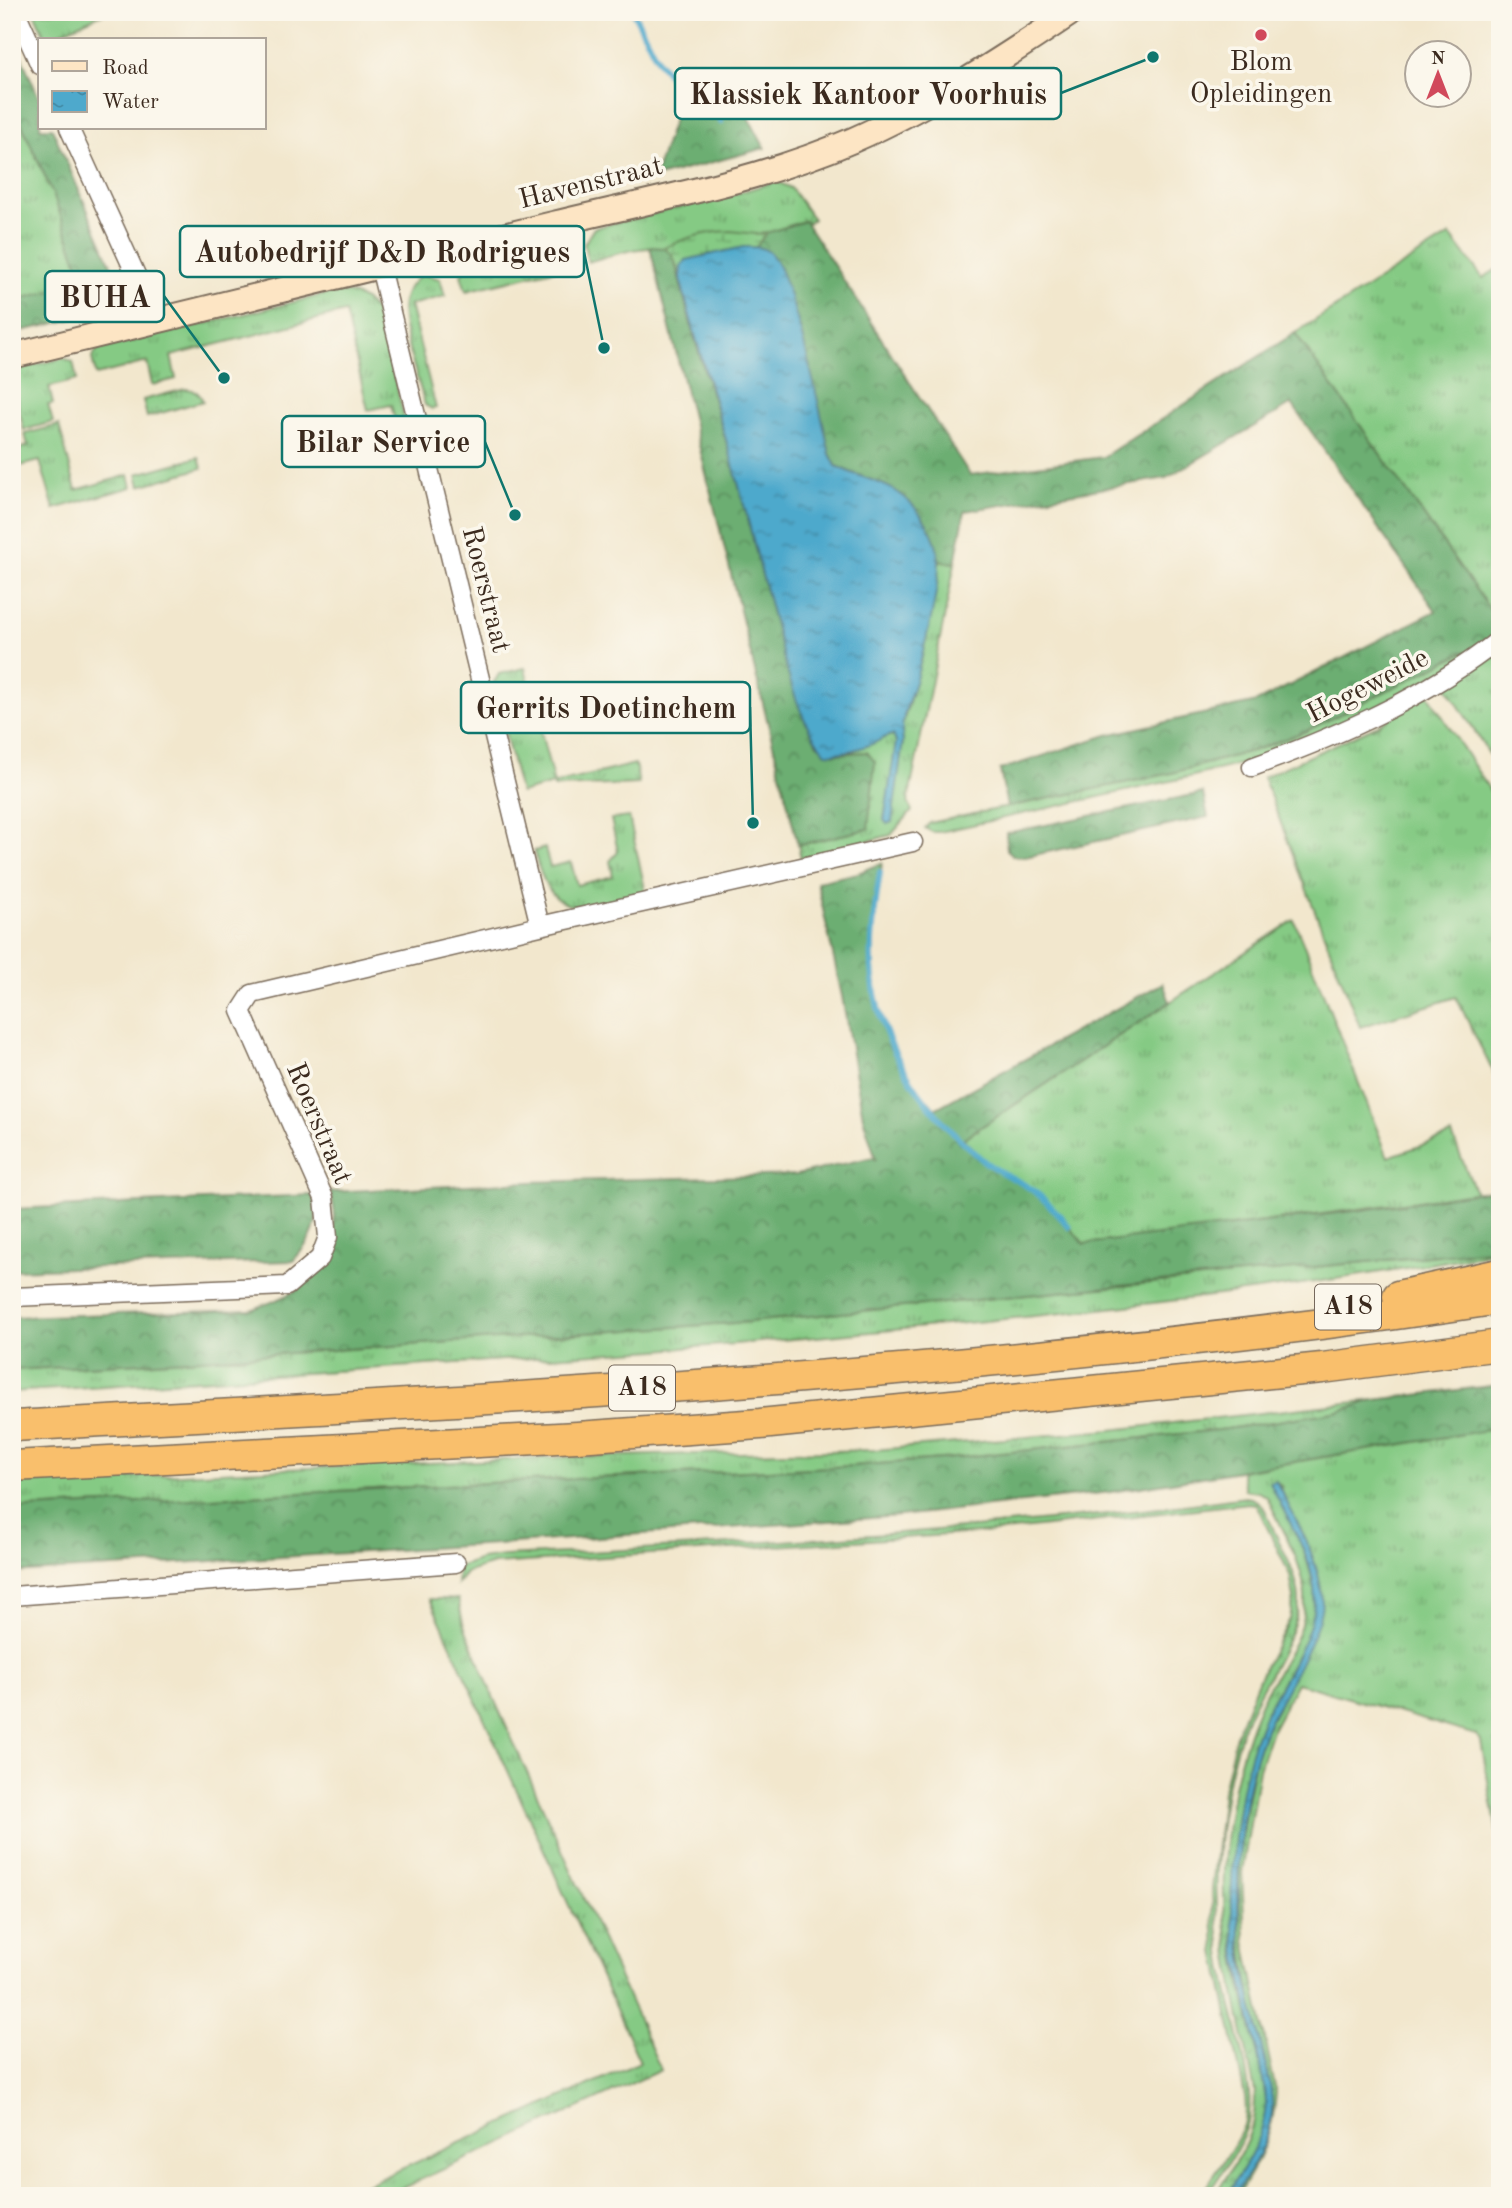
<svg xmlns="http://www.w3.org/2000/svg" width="1512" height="2208" viewBox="0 0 1512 2208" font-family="'Old Standard TT',serif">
<defs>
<pattern id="grass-tufts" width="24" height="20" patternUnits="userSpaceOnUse" patternTransform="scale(1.75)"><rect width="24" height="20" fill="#85ca84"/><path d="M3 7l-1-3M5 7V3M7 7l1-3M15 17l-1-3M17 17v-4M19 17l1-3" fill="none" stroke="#6ea46b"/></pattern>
<pattern id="forest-crowns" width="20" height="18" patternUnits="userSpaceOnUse" patternTransform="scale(1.75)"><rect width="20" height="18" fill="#6cae72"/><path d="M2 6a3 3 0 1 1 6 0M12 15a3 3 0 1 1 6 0" fill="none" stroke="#5a8e5d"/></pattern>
<pattern id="wetland-marsh" width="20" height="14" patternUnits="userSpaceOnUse" patternTransform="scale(1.75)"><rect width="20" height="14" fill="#85ca84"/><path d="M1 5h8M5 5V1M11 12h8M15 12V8" fill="none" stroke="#6ea46b"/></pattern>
<pattern id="water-ripples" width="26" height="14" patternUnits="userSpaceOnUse" patternTransform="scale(1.75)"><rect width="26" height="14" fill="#4ea9cc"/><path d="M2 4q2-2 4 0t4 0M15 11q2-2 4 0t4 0" fill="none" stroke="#428aa5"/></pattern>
</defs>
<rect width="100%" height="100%" fill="#fbf7ec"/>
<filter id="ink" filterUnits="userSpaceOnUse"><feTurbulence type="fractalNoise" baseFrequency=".0143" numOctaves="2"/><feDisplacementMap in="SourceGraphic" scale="14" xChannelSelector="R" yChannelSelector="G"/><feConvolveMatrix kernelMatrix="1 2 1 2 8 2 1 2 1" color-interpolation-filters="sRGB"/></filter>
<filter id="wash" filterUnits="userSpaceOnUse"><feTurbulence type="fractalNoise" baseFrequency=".00686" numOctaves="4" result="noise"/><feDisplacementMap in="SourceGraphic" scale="28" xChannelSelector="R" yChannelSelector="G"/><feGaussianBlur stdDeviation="1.57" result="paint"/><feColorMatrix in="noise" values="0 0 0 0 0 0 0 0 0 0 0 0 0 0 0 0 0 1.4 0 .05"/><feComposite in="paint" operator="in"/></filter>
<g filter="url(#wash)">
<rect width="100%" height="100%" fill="#f2e7cd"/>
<path fill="url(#grass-tufts)" stroke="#607a51" stroke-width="2" d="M34 12H104V13L46 39Z
M12 103 53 194 80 270 72 286 12 301V173L16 171 12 162Z
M776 181 791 188 813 219 807 224 804 221 767 233 756 247H743L681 267 680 277C678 271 676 261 673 256 661 237 606 257 588 262L584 244 594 228 738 193Z
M1450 235 1483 278 1500 267V624L1295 333Z
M545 240 561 249 566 267 466 291 461 275 473 257Z
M422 274 440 279 445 296 410 305 436 408 432 409 425 405C419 381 398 324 403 301 406 289 413 281 422 274Z
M335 292C355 292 369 299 379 317L404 417 401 423 396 425 391 405 368 410 345 312 171 356 176 379 152 385 147 362 96 375 92 358 97 350Z
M64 358 73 362 77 380 49 387 53 404 48 405 53 422 24 430 16 397H12V370Z
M185 389C194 389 199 392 203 401L147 417 143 400Z
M59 425 76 490 129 475 132 487 54 509 40 461 12 468V451L28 446 25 434Z
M199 457 202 468 140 486 137 474Z
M939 561 955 563 908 802 912 811 891 835 801 858 798 845 868 829 867 752 847 753C861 748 879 737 893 735L897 742 884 820 891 822 903 741 901 730 922 657Z
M1500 646V771L1445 684Z
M1465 651 1469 657 1358 717 1265 758 1189 777 940 832H932L925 828 930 823 1171 773 1255 750 1306 731Z
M525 668 554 784 635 764 639 784 554 787 553 784 520 793 493 684 499 674Z
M1428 694 1500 806V1086L1456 997 1360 1027 1263 777 1376 726Z
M629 817 646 893C586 907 553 928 534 851L545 848 550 867 571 862 577 885 613 876 610 861 618 852 611 819Z
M1294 920 1388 1157 1452 1135 1476 1193 1158 1236 1084 1244 1054 1209 1031 1189 987 1163 963 1139Z
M1500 1249V1251C1380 1275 1257 1291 1136 1305 976 1323 817 1338 657 1350 442 1365 227 1380 12 1392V1370L141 1363 749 1322Z
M1374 1400 1340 1411 1227 1429 954 1458 853 1466 446 1485 12 1509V1483L239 1471 569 1457 874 1450 1111 1430Z
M1500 1428V1849L1481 1741 1476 1735 1297 1683 1272 1730 1259 1769 1242 1872 1245 1941 1276 2092C1274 2132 1259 2162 1237 2196H1234L1258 2154 1271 2117 1240 1934 1239 1857 1246 1806 1256 1757 1266 1729 1279 1705 1322 1601 1315 1565 1280 1488 1282 1487 1276 1481C1288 1513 1318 1575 1315 1607 1310 1644 1275 1687 1261 1723 1243 1770 1240 1819 1237 1869 1235 1888 1232 1908 1233 1927 1235 1969 1248 2012 1257 2052 1262 2074 1270 2099 1265 2121 1258 2148 1241 2172 1226 2196H1214C1237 2160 1257 2137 1255 2092 1239 2011 1218 1934 1225 1851 1229 1800 1240 1749 1261 1702 1277 1669 1307 1634 1305 1596 1304 1565 1280 1525 1267 1497L1258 1492 1245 1490 1241 1471Z
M1246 1497C1264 1499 1268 1516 1274 1531 1284 1552 1298 1576 1299 1600 1299 1631 1261 1686 1248 1716 1237 1739 1231 1767 1226 1792 1215 1851 1213 1912 1224 1971 1231 2009 1256 2088 1248 2122 1241 2149 1221 2173 1206 2196H1200C1213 2176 1237 2145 1244 2125 1247 2116 1246 2106 1245 2097L1215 1951 1212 1890 1223 1791 1236 1735 1260 1676 1290 1619 1294 1598 1290 1575 1256 1504 1248 1503 995 1532 494 1564 467 1572 457 1584 458 1567 481 1559 504 1556C752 1544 1000 1531 1246 1497Z
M430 1599H458L463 1623 494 1699 661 2070 385 2196H341L640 2062Z"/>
<path fill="url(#forest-crowns)" stroke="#546c48" stroke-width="2" d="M12 35 40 100V128H52L110 262C113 274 114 290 106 300 93 319 35 327 12 333V301L72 286 80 270 53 194 12 103Z
M683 91C699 100 723 92 738 104 747 111 758 137 765 148L654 178Z
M805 221 970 475 1103 457 1295 333 1500 624V634L1469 657 1464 652 1306 731 1255 750 1172 773 1007 807 1000 770 1107 735 1257 702 1436 611 1292 404 1166 478 965 511 955 563 939 561C933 534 921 509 897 492 879 480 856 476 836 466L830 454 800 328 778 263 769 252 756 247 766 233Z
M650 247 664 248 673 255 695 340 732 460 785 662 806 722 817 744 834 754 867 752 875 762 868 829 798 845Z
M1203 793 1208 817 1025 857 1013 856 1007 850 1006 833Z
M882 863C872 928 864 996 896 1058 906 1076 921 1093 935 1109L1163 983 1170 1002 963 1139 987 1163 1031 1189 1054 1209 1084 1244 1362 1210 1500 1189V1249L749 1322 141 1363 12 1370V1317L251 1310C267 1303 287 1298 301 1287 328 1265 342 1225 330 1192L529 1182 796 1175 873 1157 876 1160 863 1117 842 996 817 882 858 873Z
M312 1195C323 1222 311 1241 293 1261L12 1270V1209Z
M1500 1385V1428L1111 1492 900 1516 497 1544 12 1573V1509L446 1485 853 1466 954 1458 1227 1429 1340 1411 1374 1400Z"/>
<path fill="url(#wetland-marsh)" stroke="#607a51" stroke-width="2" d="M731 231 756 234 766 233 756 247H743L681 267 680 277 673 255 664 248C687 237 706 232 731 231Z"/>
<path fill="url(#water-ripples)" stroke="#446a75" stroke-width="2" d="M743 247C752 247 762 246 769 252 791 269 822 420 830 454L836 466C855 476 878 480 896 491 918 505 939 536 939 562 939 593 924 648 916 679 910 699 899 720 903 741L892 822 887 824 884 820 896 742 893 735C885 736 880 741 872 744 857 750 842 754 826 753 798 724 784 660 774 621 760 568 747 514 732 461 715 400 694 339 680 277L681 267 686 260Z
M1276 1481C1294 1517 1320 1558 1322 1599 1323 1633 1280 1696 1266 1729 1242 1785 1234 1873 1240 1933 1243 1973 1255 2013 1263 2052 1268 2073 1275 2098 1271 2120 1266 2147 1249 2173 1234 2196H1226C1245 2166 1265 2137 1266 2101 1258 2043 1240 1987 1233 1929 1230 1900 1232 1868 1235 1839 1239 1800 1247 1757 1262 1721 1280 1679 1318 1637 1314 1589 1311 1552 1284 1516 1270 1482Z"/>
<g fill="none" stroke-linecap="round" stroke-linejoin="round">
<path stroke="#4ea9cc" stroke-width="6" d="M633 12 658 61 673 81 697 92 716 104 721 122
M880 872C875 907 869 943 873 979 880 1052 930 1116 985 1162 999 1173 1017 1179 1031 1189 1046 1200 1058 1213 1069 1227"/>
</g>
</g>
<g filter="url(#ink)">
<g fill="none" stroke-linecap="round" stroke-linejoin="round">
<defs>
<path id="street" d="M16 12 40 65
M69 128 157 321
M380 267 540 926
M1252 767C1338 736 1427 697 1500 639
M12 1297 287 1286 320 1258 328 1237 324 1198 241 1011 252 994 540 926 913 842
M12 1596 456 1563"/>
<path id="secondary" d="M12 356C191 311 370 269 549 225 651 200 757 182 853 140 931 106 1002 59 1072 12"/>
<path id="highway" d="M1398 1296 1500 1274
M12 1426C509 1399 1008 1374 1500 1299
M12 1466 577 1437 760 1424 1322 1368 1500 1345"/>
</defs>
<use href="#street" stroke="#7b6c5b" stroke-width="21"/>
<use href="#secondary" stroke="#7b6c5b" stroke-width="28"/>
<use href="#highway" stroke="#7b6c5b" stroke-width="33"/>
<use href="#street" stroke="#fff" stroke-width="18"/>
<use href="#secondary" stroke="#fde5c4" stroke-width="24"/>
<use href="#highway" stroke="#f9bf6c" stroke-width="30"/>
</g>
</g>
<circle fill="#d1495b" stroke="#fbf7ec" stroke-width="2.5" cx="1261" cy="35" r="7"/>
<g text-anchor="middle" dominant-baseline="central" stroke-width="7" stroke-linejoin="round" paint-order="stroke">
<g fill="#fbf7ec" stroke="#75685c" stroke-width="2">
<rect x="1315" y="1284.5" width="66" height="45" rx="5"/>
<rect x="609" y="1365.5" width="66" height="45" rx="5"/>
</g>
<g font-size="26" font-weight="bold" fill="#3b2a1e">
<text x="1348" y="1307">A18</text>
<text x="642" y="1388">A18</text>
</g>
<g font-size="28" fill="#3b2a1e" stroke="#fbf7ec">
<text x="1261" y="63">Blom<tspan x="1261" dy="32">Opleidingen</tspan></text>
</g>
<g font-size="28" fill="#3b2a1e" stroke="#fbf7ec">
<text transform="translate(591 184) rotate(-14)">Havenstraat</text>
<text transform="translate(485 590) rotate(76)">Roerstraat</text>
<text transform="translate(1368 687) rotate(-27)">Hogeweide</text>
<text transform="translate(318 1124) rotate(67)">Roerstraat</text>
</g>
</g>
<path fill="none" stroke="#0f766e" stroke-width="2.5" d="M1153 57L1061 93M604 348L584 252M224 378L164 296M515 515L485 442M753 823L750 707"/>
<g fill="#0f766e" stroke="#fbf7ec" stroke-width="2.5">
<circle cx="1153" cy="57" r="7"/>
<circle cx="604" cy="348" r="7"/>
<circle cx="224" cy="378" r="7"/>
<circle cx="515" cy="515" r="7"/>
<circle cx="753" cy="823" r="7"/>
</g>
<g fill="#fbf7ec" stroke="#0f766e" stroke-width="2.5">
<rect x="675" y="68" width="386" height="51" rx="7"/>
<rect x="180" y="226" width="404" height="51" rx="7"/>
<rect x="45" y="271" width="119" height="51" rx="7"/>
<rect x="282" y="416" width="203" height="51" rx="7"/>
<rect x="461" y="682" width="289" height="51" rx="7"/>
</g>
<g font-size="30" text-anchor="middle" font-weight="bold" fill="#3b2a1e">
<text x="868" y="104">Klassiek Kantoor Voorhuis</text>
<text x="382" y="262">Autobedrijf D&amp;D Rodrigues</text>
<text x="105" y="307">BUHA</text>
<text x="383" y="452">Bilar Service</text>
<text x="606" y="718">Gerrits Doetinchem</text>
</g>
<rect width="1512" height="2208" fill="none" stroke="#fbf7ec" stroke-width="42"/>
<rect x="38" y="38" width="228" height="91" fill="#fbf7ec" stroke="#aea59a" stroke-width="2"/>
<rect x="52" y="61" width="35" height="10" fill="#fde5c4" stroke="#aea59a" stroke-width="2"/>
<text x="102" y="74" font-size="21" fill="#3b2a1e">Road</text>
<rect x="52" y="91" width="35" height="21" fill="url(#water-ripples)" stroke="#aea59a" stroke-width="2"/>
<text x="102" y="108" font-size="21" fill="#3b2a1e">Water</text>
<g transform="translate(1438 74)"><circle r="33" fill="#fbf7ec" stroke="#aea59a" stroke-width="2"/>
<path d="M0-5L12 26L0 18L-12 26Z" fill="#d1495b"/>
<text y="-10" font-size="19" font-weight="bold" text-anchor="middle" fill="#3b2a1e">N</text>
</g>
</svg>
